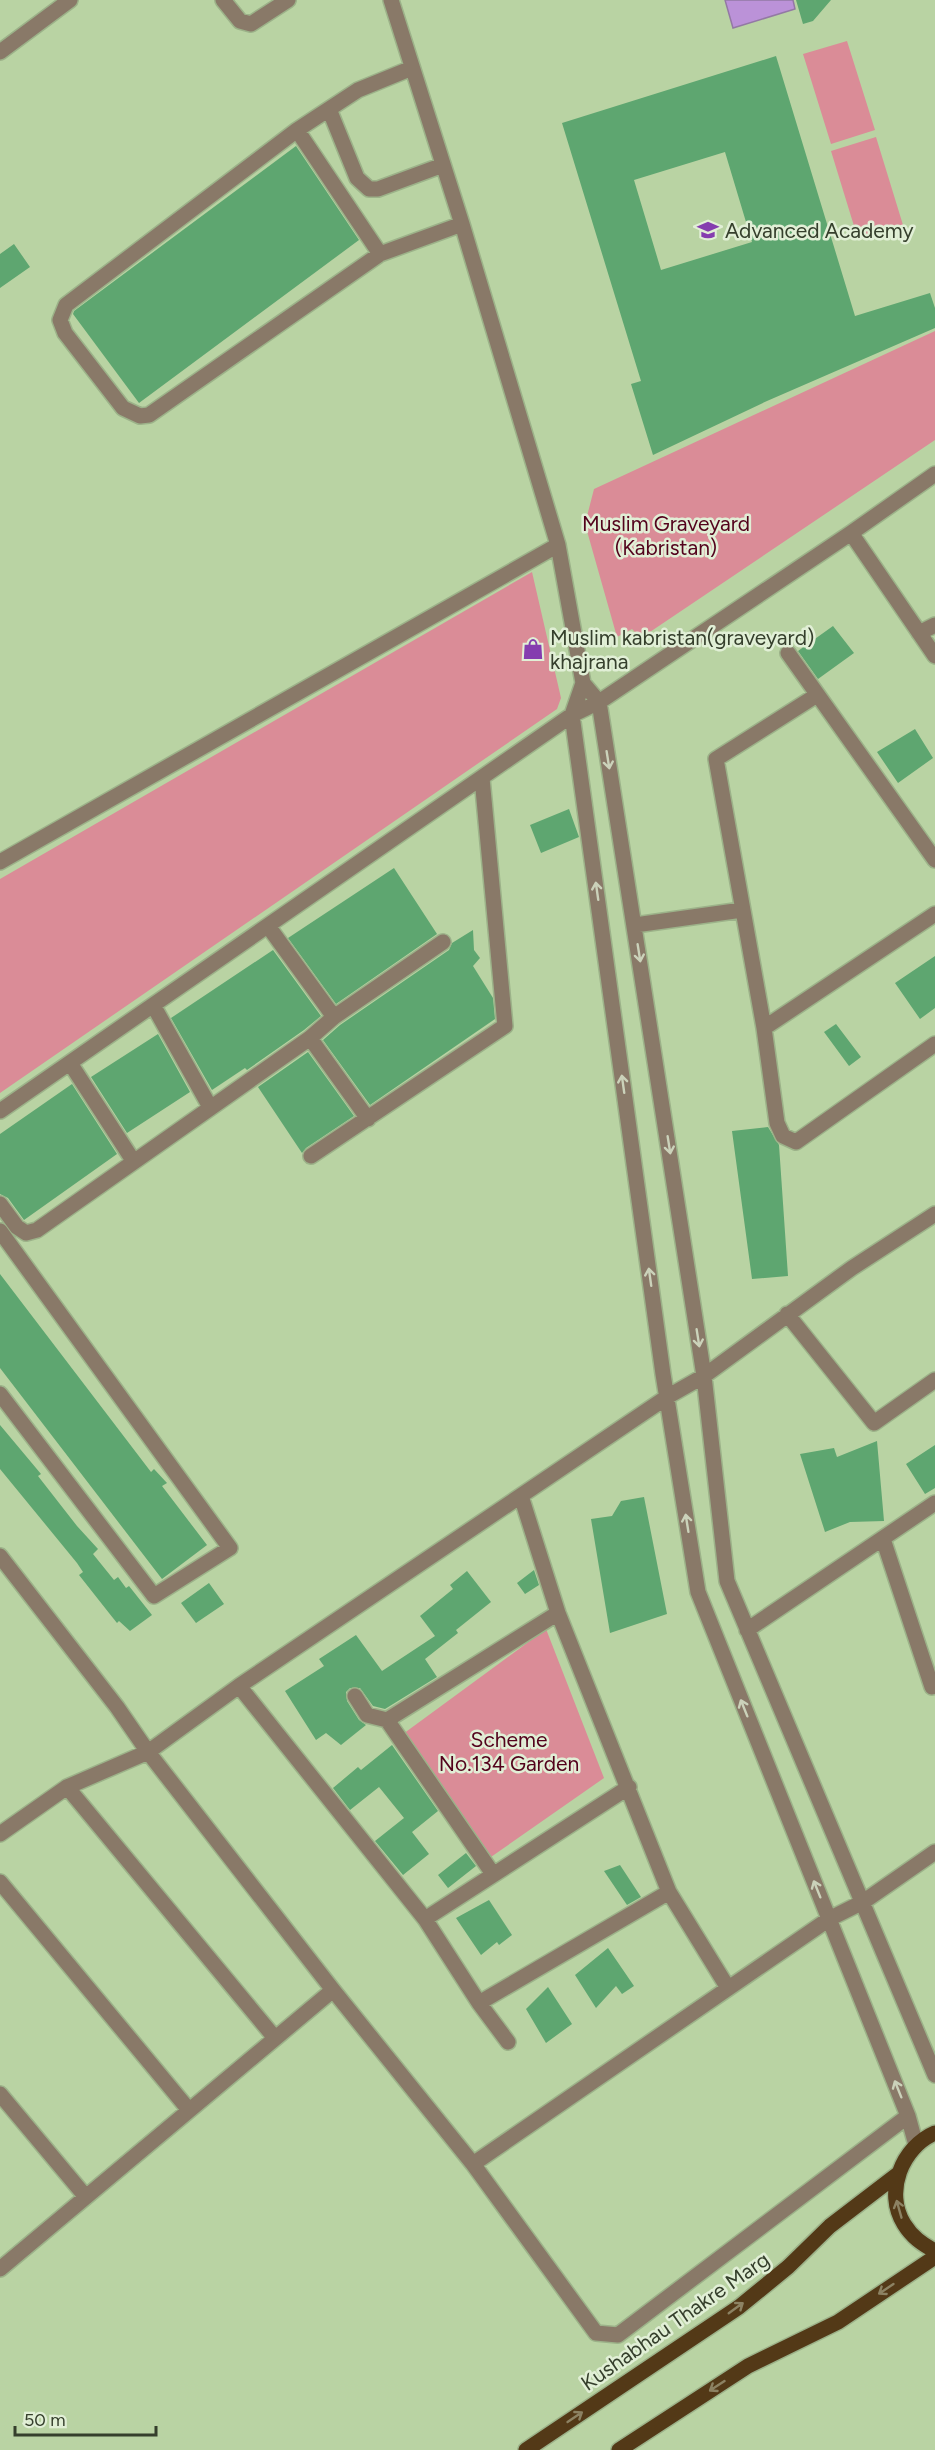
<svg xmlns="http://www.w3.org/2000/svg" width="935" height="2450" viewBox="0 0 935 2450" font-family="Figtree,sans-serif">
<rect width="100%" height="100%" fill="#b9d3a3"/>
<path fill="#da8c97" d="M847 41 875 130 831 144 803 54Z
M876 137 903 225 858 239 831 151Z
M935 331V440L641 638 632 629 617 637 585 524 594 489Z
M532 572 561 698 557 709 0 1093V879Z
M546 1629 604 1778 488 1859 403 1734Z"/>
<path fill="#bb92d8" stroke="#9379a4" stroke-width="1.5" d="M725 0H793L795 9 733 28Z"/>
<path fill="#5ea670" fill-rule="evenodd" d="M796 0H831L813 21 803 24Z
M776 56 855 316 930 293 935 308V328L767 401 653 455 631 384 641 381 562 123ZM725 152 752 242 661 270 634 180Z
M296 146 359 240 139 403 73 314 74 311Z
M14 244 30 267 0 288V254Z
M833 626 854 653 818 679 798 651Z
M915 729 933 758 898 783 877 752Z
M569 809 579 837 541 853 530 825Z
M394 868 437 934 336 1004 288 938Z
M473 930 474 950 480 958 473 966 493 998 495 1019 370 1105 323 1040 340 1025 449 950 452 943Z
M273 950 321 1016 304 1030 247 1070 245 1068 212 1090 171 1018Z
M935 956V1008L920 1019 895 983Z
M836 1024 861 1057 849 1066 824 1032Z
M158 1034 190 1092 127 1133 91 1077Z
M308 1052 354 1116 306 1148 302 1153 258 1087Z
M72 1084 117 1154 24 1220 8 1198 0 1194V1134Z
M768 1127 779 1145 788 1276 752 1279 732 1131Z
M0 1274 151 1472 154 1469 167 1483 162 1486 207 1545 162 1579 0 1368Z
M0 1425 41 1474 38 1476 77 1526 98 1549 93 1554 114 1580 118 1577 126 1588 129 1586 152 1615 130 1631 119 1621 117 1623 109 1613 79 1575 83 1572 77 1563 0 1469Z
M877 1441 884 1521 850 1522 825 1532 800 1454 834 1448 837 1457Z
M935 1445V1488L925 1494 906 1464Z
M644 1497 667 1614 610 1633 591 1519 612 1516 621 1501Z
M534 1570 539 1585 525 1594 517 1583Z
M467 1571 491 1602 456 1630 458 1633 425 1659 437 1677 385 1709 373 1706 360 1688H350L346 1692 347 1701 359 1720 366 1725 341 1745 326 1733 316 1740 285 1691 324 1666 319 1659 356 1635 382 1671 435 1636 420 1616 453 1589 450 1585Z
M209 1583 224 1604 196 1623 181 1603Z
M392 1745 438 1811 412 1832 429 1854 403 1875 375 1841 404 1818 379 1787 350 1810 333 1788 358 1767 361 1770Z
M466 1853 476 1866 448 1888 438 1875Z
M620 1865 641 1897 627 1905 604 1871Z
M489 1900 512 1935 499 1945 497 1942 481 1955 456 1918Z
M608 1948 634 1986 622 1994 616 1986 596 2008 575 1975Z
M548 1987 572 2024 546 2043 526 2009Z"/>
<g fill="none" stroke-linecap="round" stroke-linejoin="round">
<defs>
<path id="minor" d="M223 0 240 21 251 24 288 0
M391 0 462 224 558 545 583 683 572 715 663 1374 698 1592 908 2116 916 2145
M0 52 70 0
M329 109 357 178 369 189H378L443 165
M297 130 358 90 412 68
M380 254 297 130 66 305 60 320 65 333 123 408 140 416 149 415 380 254 462 224
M851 533 935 656
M919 633 935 625
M788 653 935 860
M583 683 599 702 704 1376 727 1581 935 2075
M817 695 716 759 764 1028 935 914
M0 862 558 545
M635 925 742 910
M268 926 334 1017
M153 1005 210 1107
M764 1028 777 1123 783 1136 796 1142 935 1044
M310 1038 368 1119
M70 1063 134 1162
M0 1111 572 715 599 702 851 533 935 474
M311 1156 505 1026 482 778
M0 1204 17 1227 26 1233 37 1230 310 1038 334 1017 443 942
M0 1231 230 1548 154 1596 0 1394
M787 1314 874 1423 935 1380
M521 1496 558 1613 669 1892
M883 1539 932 1687 935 1685
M0 1556 117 1707 148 1752 333 1990 473 2164 596 2333 618 2335 908 2116
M747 1630 935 1503
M239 1686 425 1919 479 2003 508 2042
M355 1696 367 1715 387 1720 493 1874
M387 1720 558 1613
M67 1787 275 2038
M0 1834 67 1787 148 1752 239 1686 667 1397 704 1376 852 1268 935 1214
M0 1882 189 2110
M425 1919 629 1787
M479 2003 669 1892 728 1988
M0 2094 86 2197
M473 2164 829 1919 863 1902 935 1852
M0 2269 333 1990"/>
<path id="major" d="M935 2133C902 2147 884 2192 904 2224 912 2237 922 2244 935 2251
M526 2450 739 2307 788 2267 830 2226 898 2174
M619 2450 748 2366 838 2322 935 2257"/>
</defs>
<use href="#minor" stroke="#9cb289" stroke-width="18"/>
<use href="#major" stroke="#9cb289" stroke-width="18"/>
<use href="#minor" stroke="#897968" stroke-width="15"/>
<use href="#major" stroke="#533917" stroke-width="15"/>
</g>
<defs><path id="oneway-shaft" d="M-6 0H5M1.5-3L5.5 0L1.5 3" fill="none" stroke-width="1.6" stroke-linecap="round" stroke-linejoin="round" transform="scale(1.5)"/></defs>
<g stroke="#cbd2ba">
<use href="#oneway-shaft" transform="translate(608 760) rotate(81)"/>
<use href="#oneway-shaft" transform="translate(597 891) rotate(-98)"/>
<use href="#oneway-shaft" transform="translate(639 953) rotate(81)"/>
<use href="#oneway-shaft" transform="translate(623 1084) rotate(-98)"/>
<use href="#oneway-shaft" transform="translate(669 1145) rotate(81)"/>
<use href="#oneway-shaft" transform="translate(650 1277) rotate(-98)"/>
<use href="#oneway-shaft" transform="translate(698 1338) rotate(81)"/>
<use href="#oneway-shaft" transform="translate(687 1523) rotate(-99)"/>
<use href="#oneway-shaft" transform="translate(744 1708) rotate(-112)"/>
<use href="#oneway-shaft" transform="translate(817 1889) rotate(-112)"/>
<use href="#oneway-shaft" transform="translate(898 2089) rotate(-112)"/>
</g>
<g stroke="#8c8263">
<use href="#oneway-shaft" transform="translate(899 2209) rotate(-106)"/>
<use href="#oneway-shaft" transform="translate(886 2289) rotate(146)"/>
<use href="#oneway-shaft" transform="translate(736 2308) rotate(-36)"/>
<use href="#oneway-shaft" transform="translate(717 2386) rotate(147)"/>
<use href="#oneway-shaft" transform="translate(575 2417) rotate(-34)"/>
</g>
<defs>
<symbol id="university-bare" viewBox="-9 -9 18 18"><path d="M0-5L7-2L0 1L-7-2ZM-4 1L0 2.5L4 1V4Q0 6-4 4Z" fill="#853daf" stroke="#e1efd6" stroke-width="2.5" paint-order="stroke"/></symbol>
<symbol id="shop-bare" viewBox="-9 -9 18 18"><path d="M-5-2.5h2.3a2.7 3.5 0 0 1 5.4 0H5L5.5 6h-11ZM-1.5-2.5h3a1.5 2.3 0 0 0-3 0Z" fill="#853daf" stroke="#e1efd6" stroke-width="2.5" paint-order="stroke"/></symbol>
</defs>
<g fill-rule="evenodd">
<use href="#university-bare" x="693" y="215" width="30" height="30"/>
<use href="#shop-bare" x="518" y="634" width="30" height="30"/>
</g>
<g text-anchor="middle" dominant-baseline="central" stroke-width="5" stroke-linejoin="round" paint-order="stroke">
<g font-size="21" fill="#353f2c" stroke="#e1efd6" text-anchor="start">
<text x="725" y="230">Advanced Academy</text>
<text x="550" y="637">Muslim kabristan(graveyard)<tspan x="550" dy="24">khajrana</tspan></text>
</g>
<g font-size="21" fill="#53021c" stroke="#e1efd6">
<text x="666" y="523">Muslim Graveyard<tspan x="666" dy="24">(Kabristan)</tspan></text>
<text x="509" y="1739">Scheme<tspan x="509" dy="24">No.134 Garden</tspan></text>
</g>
<g font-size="21" fill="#353f2c" stroke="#e1efd6">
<text transform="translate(675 2321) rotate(-35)">Kushabhau Thakre Marg</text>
</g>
</g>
<path d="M15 2426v9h141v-9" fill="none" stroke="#353f2c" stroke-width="3"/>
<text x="24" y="2426" font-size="18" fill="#353f2c" stroke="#e1efd6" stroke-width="4.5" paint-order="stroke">50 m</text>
</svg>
